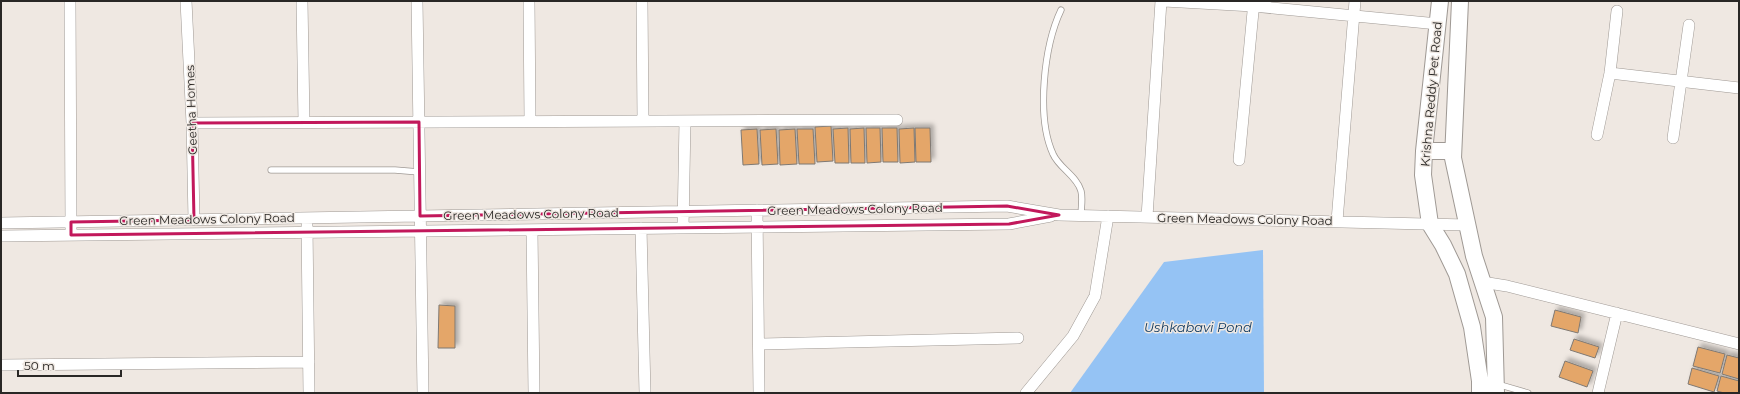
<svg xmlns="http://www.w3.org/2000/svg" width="1740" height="394" viewBox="0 0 1740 394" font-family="Montserrat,sans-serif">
<defs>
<filter id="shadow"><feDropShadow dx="3.5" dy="-3.5" stdDeviation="2" flood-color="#0004"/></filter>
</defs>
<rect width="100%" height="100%" fill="#efe8e2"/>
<path fill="#95c3f4" d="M1263 250 1264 393H1070L1164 262Z"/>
<path fill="#e4a669" stroke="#7f7973" filter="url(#shadow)" d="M831 126 833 161 817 162 815 127Z
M848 128 849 163H835L833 129Z
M864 128 865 163H851L850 129Z
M866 128H880L881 162 867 163Z
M882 128H897L898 162H883Z
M914 128 915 162 900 163 899 129Z
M915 128H930L931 162H916Z
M757 129 759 164 743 165 741 130Z
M776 129 778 164 762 165 760 130Z
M795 129 797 164 780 165 779 130Z
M797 129H813L815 164H799Z
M439 305 455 306V348H438Z
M1555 310 1581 317 1578 333 1551 326Z
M1574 339 1599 347 1595 358 1570 350Z
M1698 347 1725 354 1720 373 1693 366Z
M1727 355 1739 358V379L1722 374Z
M1565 361 1593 371 1587 387 1559 377Z
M1692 368 1719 376 1714 392 1688 384Z
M1721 376 1739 381V393H1724L1717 391Z"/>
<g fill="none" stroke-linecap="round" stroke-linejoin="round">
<defs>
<path id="service" d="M1061 10C1044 46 1036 117 1053 154 1059 168 1077 176 1081 191 1083 198 1081 208 1081 216
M271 170H395L419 172
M1497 384 1528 393"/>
<path id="minor" d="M70 1 71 229
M186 1 192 123 194 220
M302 1 304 122
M417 1 423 393
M529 1 530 121
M642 1 643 121
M1164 1 1253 6 1438 24
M1610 73 1739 88
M192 123 897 120
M1597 135 1610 73 1617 11
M1673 138 1689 25
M1239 160 1254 1
M757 210 759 393
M1147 217 1161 1
M1337 221 1355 1
M1 223 1007 206 1059 215 1467 225
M307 226 309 393
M641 228 645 393
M683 228 685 121
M532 230 534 393
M1 236 1009 224 1051 216
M1482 282 1507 286 1739 344
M759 344 1018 338
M1 365 309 362
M1026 393 1073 336 1095 296 1108 216
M1598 393 1617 313"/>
<path id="secondary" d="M1440 1 1424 151 1423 175 1430 224 1443 245 1457 274 1472 327 1480 381V393
M1460 1 1453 158 1474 256 1494 317 1496 393
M1424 151H1453"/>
</defs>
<use href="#service" stroke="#9f9994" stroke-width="7"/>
<use href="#minor" stroke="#9f9994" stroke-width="12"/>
<use href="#secondary" stroke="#9f9994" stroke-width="18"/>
<use href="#service" stroke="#fff" stroke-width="5.5"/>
<use href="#minor" stroke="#fff" stroke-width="11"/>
<use href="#secondary" stroke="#fff" stroke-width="16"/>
</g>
<path fill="none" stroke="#c2185b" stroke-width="3" stroke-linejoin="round" d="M419 122 420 216 1007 206 1059 215 1009 224 71 235V222L194 220 192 123Z"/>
<g text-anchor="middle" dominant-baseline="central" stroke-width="3" stroke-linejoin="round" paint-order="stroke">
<g font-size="12" fill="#292725" stroke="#efe8e2">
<text transform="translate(1431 94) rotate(-85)">Krishna Reddy Pet Road</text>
<text transform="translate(191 110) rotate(-92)">Geetha Homes</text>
<text transform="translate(855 209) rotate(-1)">Green Meadows Colony Road</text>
<text transform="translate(531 214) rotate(-1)">Green Meadows Colony Road</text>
<text transform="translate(207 219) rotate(-1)">Green Meadows Colony Road</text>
<text transform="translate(1245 219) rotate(1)">Green Meadows Colony Road</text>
</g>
<g font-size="13" font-style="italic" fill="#0d375e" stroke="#efe8e2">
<text x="1198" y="327">Ushkabavi Pond</text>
</g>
</g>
<rect width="1740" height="394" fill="none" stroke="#292725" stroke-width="4"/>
<path d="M18 370v6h103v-6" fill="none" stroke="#292725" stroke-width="2"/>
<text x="24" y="370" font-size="12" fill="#292725" stroke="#efe8e2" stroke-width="3" paint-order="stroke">50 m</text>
</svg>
